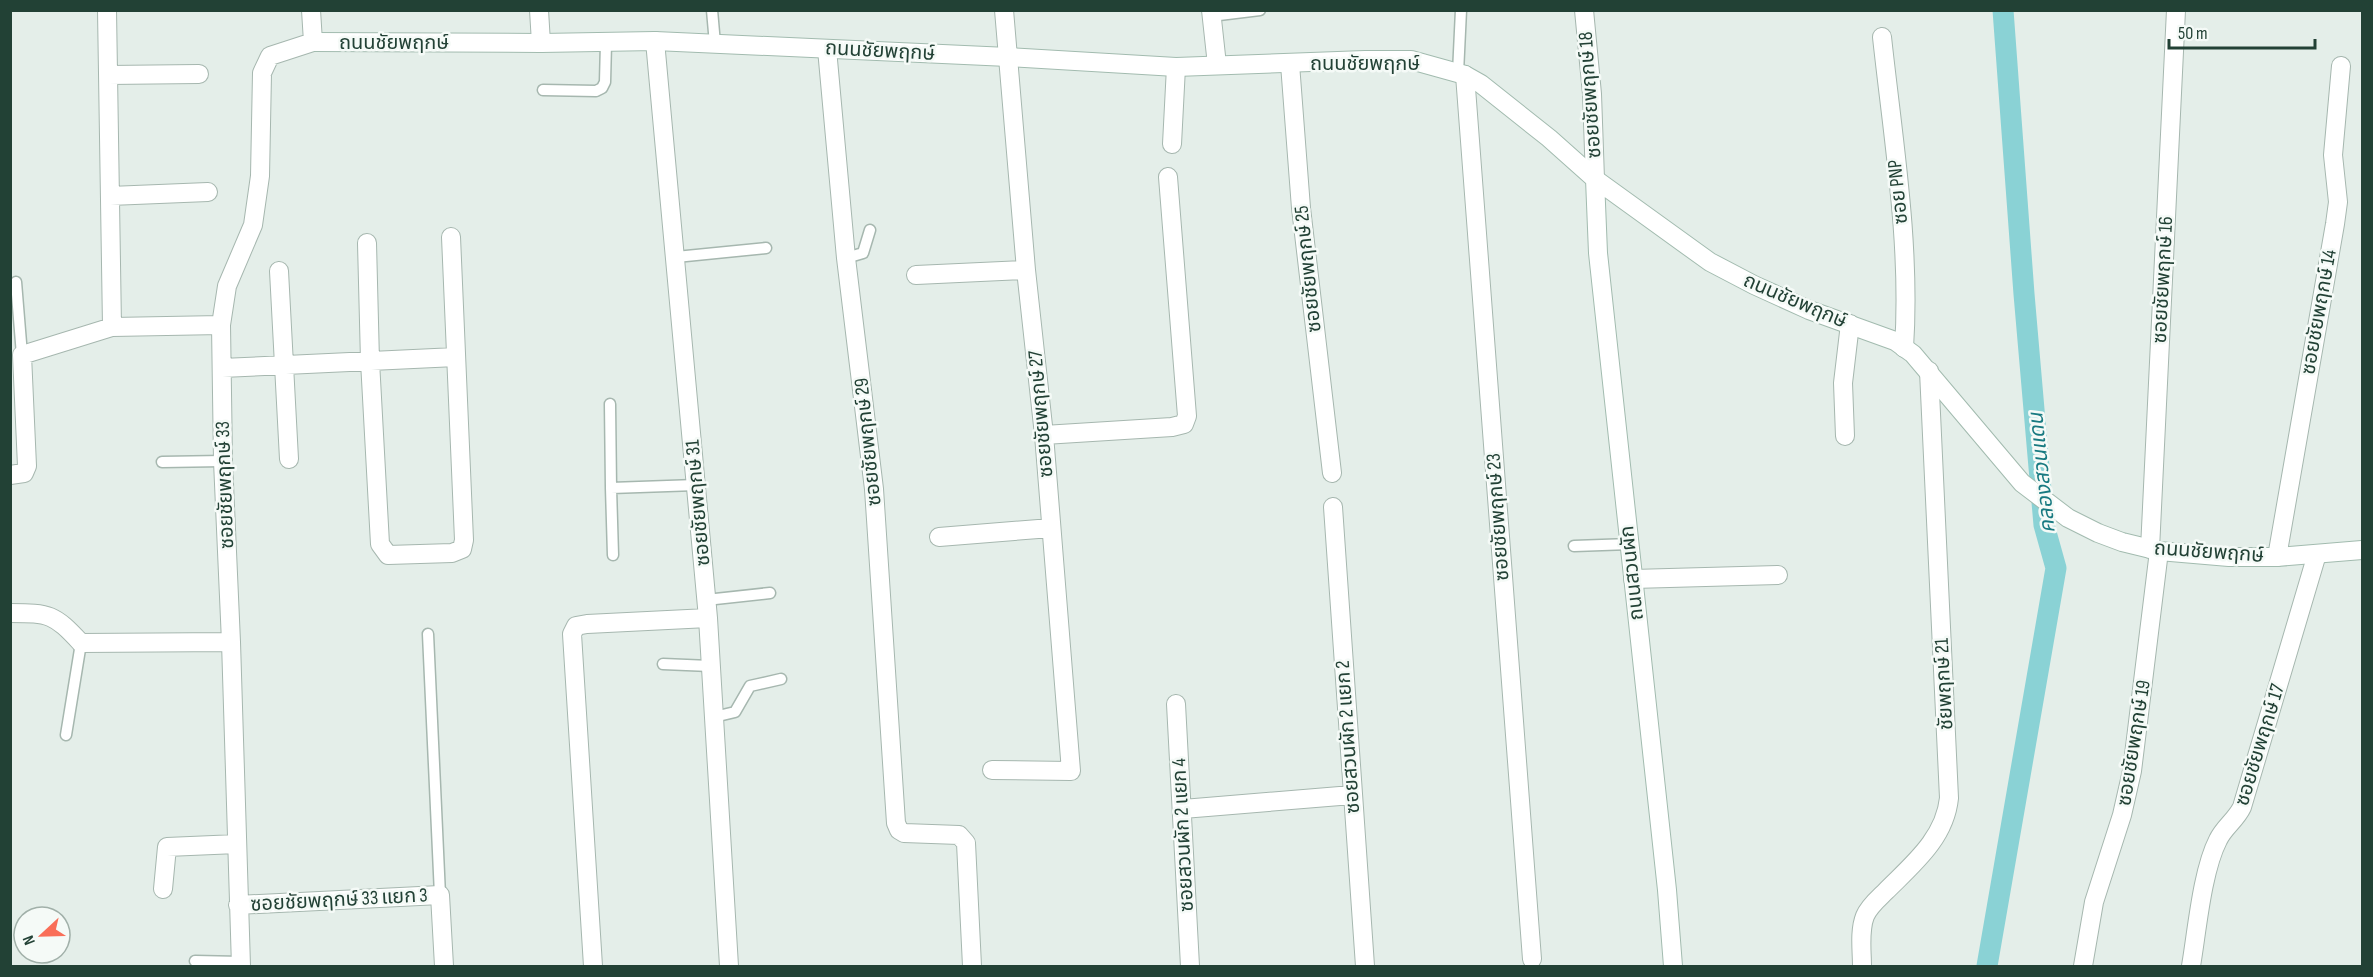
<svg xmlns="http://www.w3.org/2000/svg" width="2373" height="977" viewBox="0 0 2373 977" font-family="'Sofia Sans Condensed','Noto Sans Thai',sans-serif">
<rect width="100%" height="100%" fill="#e4eee9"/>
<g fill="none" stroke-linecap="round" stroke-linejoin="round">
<path stroke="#8ad2d5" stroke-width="21" d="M1987 966 2056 568 2044 525 2024 294 2003 10"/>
<defs>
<path id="lane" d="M712 10 715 44
M1211 16 1260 10
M1458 73 1461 10
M543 90 596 91 602 88 605 82 606 43
M676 257 766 248
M846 258 863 253 870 230
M16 282 22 355
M610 404 611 488 696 485
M162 462 223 461
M611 488 613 555
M1574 546 1630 544
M706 600 770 593
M428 634 440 895
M663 664 710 666
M714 717 735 712 750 686 781 679
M66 735 81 643
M195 961 241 962"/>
<path id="street" d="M107 10 112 327
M539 10 541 43
M1211 10 1217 65
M1584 10 1592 94 1595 179
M1882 37C1893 139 1911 245 1904 348
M655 41 708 618 729 966
M827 49 846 258 874 489 896 823 899 830 904 833 959 835 966 843 972 966
M1290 64 1301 208 1332 473
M108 75 199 74
M1465 75 1532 959
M1172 144 1176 67
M110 196 208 192
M367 243 370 361 380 544 388 555 452 553 462 549 464 540 451 237
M279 271 289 459
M916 275 1026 270
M222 368 456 357
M1044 435 1172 427 1184 424 1187 416 1168 177
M1845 436 1843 383 1850 324
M10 475 24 473 27 466 22 355 112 327 221 325
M1333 507 1365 966
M939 537 1051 528
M2150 549 2176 10
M2277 557 2335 224 2338 202 2333 155 2341 66
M1633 579 1778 575
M10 613C50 613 54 614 81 643L231 642
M1176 704 1190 966
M992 770 1071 771 1044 435 1026 270 1004 10
M1183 809 1352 795
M163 889 167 847 237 844
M238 905 440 895 444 966
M241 966 231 642 223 461 221 325 227 286 253 225 260 176 262 73 270 56 313 42 311 10
M593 966 572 634 576 626 587 624 708 618
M1862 966C1862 951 1859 931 1865 916 1869 906 1879 898 1886 891 1913 864 1945 838 1949 798L1929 371
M2083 966 2094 902 2122 815 2132 771 2159 551
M2191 966C2197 931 2202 871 2218 840 2224 827 2236 820 2242 807L2317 554"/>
<path id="secondary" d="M313 42 541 43 655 41 1008 57 1176 67 1365 60H1411L1465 75 1481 84 1549 138 1595 179 1710 262 1754 285 1809 310 1895 341 1913 354 2022 483 2068 518 2098 533 2122 542 2159 551 2229 557H2277L2362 550
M1595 179 1598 253 1667 890 1673 966"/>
</defs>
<use href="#lane" stroke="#a6b7af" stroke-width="13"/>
<use href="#street" stroke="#a6b7af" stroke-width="20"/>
<use href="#secondary" stroke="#a2bbaf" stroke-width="20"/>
<use href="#lane" stroke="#fff" stroke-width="10"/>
<use href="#street" stroke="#fff" stroke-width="18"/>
<use href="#secondary" stroke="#fff" stroke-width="18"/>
</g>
<g text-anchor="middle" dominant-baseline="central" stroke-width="5" stroke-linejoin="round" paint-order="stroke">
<g font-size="20" fill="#224135" stroke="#f5faf7">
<text x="394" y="43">ถนนชัยพฤกษ์</text>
<text transform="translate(880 51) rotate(3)">ถนนชัยพฤกษ์</text>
<text x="1365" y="64">ถนนชัยพฤกษ์</text>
<text transform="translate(1590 95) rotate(-94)">ซอยชัยพฤกษ์ 18</text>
<text transform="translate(1898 192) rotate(-96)">ซอย PNP</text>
<text transform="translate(1308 269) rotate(-96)">ซอยชัยพฤกษ์ 25</text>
<text transform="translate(2163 280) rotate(-87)">ซอยชัยพฤกษ์ 16</text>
<text transform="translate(1795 301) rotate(23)">ถนนชัยพฤกษ์</text>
<text transform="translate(2319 312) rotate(-80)">ซอยชัยพฤกษ์ 14</text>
<text transform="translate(1041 414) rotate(-95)">ซอยชัยพฤกษ์ 27</text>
<text transform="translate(868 442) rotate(-96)">ซอยชัยพฤกษ์ 29</text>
<text transform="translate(225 485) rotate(-92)">ซอยชัยพฤกษ์ 33</text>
<text transform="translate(698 503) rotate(-95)">ซอยชัยพฤกษ์ 31</text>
<text transform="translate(1498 517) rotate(-94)">ซอยชัยพฤกษ์ 23</text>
<text transform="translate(2209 552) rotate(4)">ถนนชัยพฤกษ์</text>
<text transform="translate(1632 573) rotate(-96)">ถนนสวนผัก</text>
<text transform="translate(1944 684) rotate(-93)">ชัยพฤกษ์ 21</text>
<text transform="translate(1348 737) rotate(-94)">ซอยสวนผัก 2 แยก 2</text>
<text transform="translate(2134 743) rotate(-81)">ซอยชัยพฤกษ์ 19</text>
<text transform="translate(2260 745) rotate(-73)">ซอยชัยพฤกษ์ 17</text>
<text transform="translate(1183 835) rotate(-93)">ซอยสวนผัก 2 แยก 4</text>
<text transform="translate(339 900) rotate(-3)">ซอยชัยพฤกษ์ 33 แยก 3</text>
</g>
<g font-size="21" font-style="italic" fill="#187a81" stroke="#f5faf7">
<text transform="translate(2042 473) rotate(-96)">คลองสวนแดน</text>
</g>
</g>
<rect width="2373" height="977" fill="none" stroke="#224135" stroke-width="24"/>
<g transform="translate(42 935) rotate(248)"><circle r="28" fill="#f5faf7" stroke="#a1b0a9" stroke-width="1.5"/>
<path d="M0-4.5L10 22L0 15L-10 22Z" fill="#f96e58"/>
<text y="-9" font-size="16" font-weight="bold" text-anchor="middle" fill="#224135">N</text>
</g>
<path d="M2169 39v9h146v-9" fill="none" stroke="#224135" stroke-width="3"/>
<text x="2178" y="39" font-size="18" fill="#224135" stroke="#f5faf7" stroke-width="4.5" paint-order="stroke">50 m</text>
</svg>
